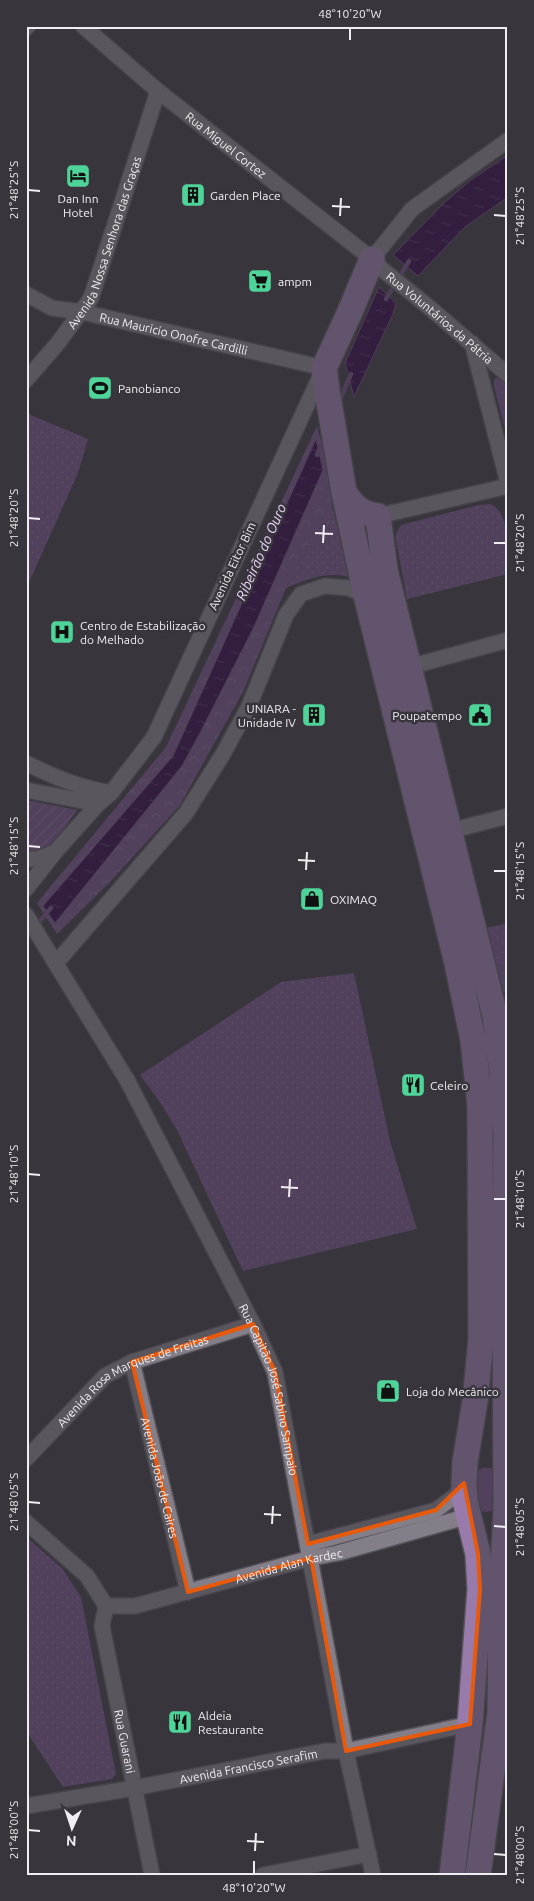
<svg xmlns="http://www.w3.org/2000/svg" width="534" height="1901" viewBox="0 0 534 1901" font-family="Ubuntu,sans-serif">
<defs>
<pattern id="grass-dots" width="8" height="8" patternUnits="userSpaceOnUse" patternTransform="scale(1.25)"><rect width="8" height="8" fill="#6f5183"/><path d="M2 2h.1M6 6h.1" fill="none" stroke="#846a95" stroke-width="1.8" stroke-linecap="round"/></pattern>
<pattern id="forest-crowns" width="20" height="18" patternUnits="userSpaceOnUse" patternTransform="scale(1.25)"><rect width="20" height="18" fill="#6f5183"/><path d="M2 6a3 3 0 1 1 6 0M12 15a3 3 0 1 1 6 0" fill="none" stroke="#846a95"/></pattern>
<pattern id="garden-furrows" width="10" height="10" patternUnits="userSpaceOnUse" patternTransform="scale(1.25)"><rect width="10" height="10" fill="#6f5183"/><path d="M-1 1l2-2M0 10L10 0M9 11l2-2" fill="none" stroke="#846a95"/></pattern>
<pattern id="water-ripples" width="26" height="14" patternUnits="userSpaceOnUse" patternTransform="scale(1.25)"><rect width="26" height="14" fill="#2f0343"/><path d="M2 4q2-2 4 0t4 0M15 11q2-2 4 0t4 0" fill="none" stroke="#4e285f"/></pattern>
</defs>
<rect width="100%" height="100%" fill="#39353d"/>
<path fill="url(#grass-dots)" d="M496 378 501 379 508 385V441L494 386V380Z
M26 413 88 439 78 473 26 589Z
M490 504C511 511 508 556 508 574L407 599 396 540V534L401 525 479 505Z
M332 506 350 577C326 571 308 579 286 588L297 566 310 546 328 545Z
M508 923V996L502 990 486 928Z
M354 973 390 1141 417 1229 243 1271 177 1130 158 1099 140 1075 281 982Z
M26 1537 62 1568 81 1597 116 1774 112 1779 63 1787 26 1731Z"/>
<path fill="url(#forest-crowns)" d="M317 426 327 463 332 506 328 546H310L297 566 286 588 243 692 180 805 110 882 57 934 37 903 166 747Z"/>
<path fill="#6f5183" d="M483 1468H490L498 1472 494 1510 486 1512 478 1510 471 1490 477 1471Z"/>
<path fill="url(#garden-furrows)" d="M26 800 77 810C64 827 50 858 26 851Z"/>
<path fill="url(#water-ripples)" stroke="#694a78" d="M508 155V197L465 227 418 276 393 255 445 202 471 180Z
M379 287 396 303 393 314 354 397 345 363Z
M316 439 323 470 253 629 200 733 182 766 55 923 43 906 173 756Z"/>
<g fill="none" stroke-linecap="round" stroke-linejoin="round">
<path stroke="#694a78" stroke-width="4.5" d="M386 299 409 261
M339 402 351 374
M317 455 325 437
M26 937 51 908"/>
<defs>
<g id="street">
<path id="s1" d="M83 26 158 91 372 259 383 270 430 308 508 375"/>
<path d="M26 28 28 26"/>
<path d="M372 259 412 209 508 140"/>
<path id="s2" d="M26 294 52 308 82 312 324 368 154 737 111 793 98 804 56 851 26 889"/>
<path d="M472 343 508 483"/>
<path id="s3" d="M26 380 58 343 91 298 158 91"/>
<path d="M378 516 508 486"/>
<path d="M409 667 508 640"/>
<path d="M26 763C56 778 78 787 111 793"/>
<path d="M26 790 98 804"/>
<path d="M450 831 508 816"/>
<path d="M26 859H38L55 852"/>
<path id="s4" d="M26 915 127 1080 253 1324 275 1372 346 1751 373 1875"/>
<path d="M56 963 186 813 223 754 249 706 286 615 301 594 325 586 348 588 366 595"/>
<path id="s5" d="M132 1362 188 1592"/>
<path id="s6" d="M26 1459 105 1376 132 1362 253 1324"/>
<path d="M26 1522 87 1576 106 1606"/>
<path d="M308 1544 436 1510 455 1496 464 1483"/>
<path id="s7" d="M106 1606H135L311 1558 338 1553 458 1519 470 1518"/>
<path id="s8" d="M106 1606 102 1626 152 1875"/>
<path id="s9" d="M26 1806 134 1788 325 1751H346L470 1724"/>
<path d="M263 1875 369 1854"/>
</g>
<path id="primary" d="M372 259 349 314 324 368 327 390 344 492 366 595 457 963 473 1040 480 1106 481 1340 475 1401 465 1462 464 1483 465 1501 478 1554 480 1589 470 1724 452 1875
M344 492C352 506 362 514 378 516L385 570 495 1016 502 1071 506 1136 505 1261 506 1511 501 1603 500 1713 478 1875"/>
</defs>
<use href="#street" stroke="#57535a" stroke-width="18"/>
<use href="#primary" stroke="#57535a" stroke-width="28"/>
<use href="#street" stroke="#847e88" stroke-width="15"/>
<use href="#primary" stroke="#987bab" stroke-width="25"/>
</g>
<path d="M0 0H534V1901H0ZM253 1324 275 1372 308 1544 436 1510 464 1483 478 1554 480 1589 470 1724 346 1751 311 1558 188 1592 132 1362Z" fill="#39353d" fill-opacity=".55" fill-rule="evenodd"/>
<path fill="none" stroke="#e8590c" stroke-width="4" stroke-linejoin="round" d="M253 1324 275 1372 308 1544 436 1510 464 1483 478 1554 480 1589 470 1724 346 1751 311 1558 188 1592 132 1362Z"/>
<path fill="none" stroke="#f1eef3" stroke-width="2" d="M350 40V28M28 190 40 191M332 206 350 207M494 215 506 216M340 216 341 198M28 518 40 519M315 533 333 534M323 543 324 525M494 543H506M28 846 40 847M298 860 315 861M306 870 307 852M494 871H506M28 1174 40 1175M281 1187 298 1188M289 1197 290 1179M494 1199H506M28 1502 40 1503M264 1514 281 1515M272 1524 273 1506M494 1526 506 1527M28 1830 40 1831M247 1841 264 1842M255 1851 256 1833M494 1854 506 1855M254 1874V1861"/>
<defs>
<symbol id="hotel-square" viewBox="-11 -11 22 22"><rect x="-9" y="-9" width="18" height="18" rx="4" fill="#4ed399" stroke="#39353d"/><path d="M-6-4.5h1.5V1H6V5H4.5V3h-9V5H-6ZM-4 0a1.8 1.8 0 1 1 3.6 0ZM.5 0V-2.5h3Q6-2.5 6 0Z" fill="#111"/></symbol>
<symbol id="building-square" viewBox="-11 -11 22 22"><rect x="-9" y="-9" width="18" height="18" rx="4" fill="#4ed399" stroke="#39353d"/><path d="M-4-6H4V6H1V3H-1V6H-4ZM-2.5-4.3h1.7v1.8h-1.7ZM.8-4.3h1.7v1.8H.8ZM-2.5-1h1.7V.8h-1.7ZM.8-1h1.7V.8H.8Z" fill="#111"/></symbol>
<symbol id="supermarket-square" viewBox="-11 -11 22 22"><rect x="-9" y="-9" width="18" height="18" rx="4" fill="#4ed399" stroke="#39353d"/><path d="M-6-5.5h2.5l.6 2H6L4.5 2H-2.5L-4.4-4H-6ZM-1.5 3.2a1.3 1.3 0 1 0 .1 0ZM3 3.2a1.3 1.3 0 1 0 .1 0Z" fill="#111"/></symbol>
<symbol id="stadium-square" viewBox="-11 -11 22 22"><rect x="-9" y="-9" width="18" height="18" rx="4" fill="#4ed399" stroke="#39353d"/><path d="M0-5a6.5 5 0 1 0 0 10a6.5 5 0 1 0 0-10ZM-3.5-1.8h7v3.6h-7Z" fill="#111"/></symbol>
<symbol id="hospital-square" viewBox="-11 -11 22 22"><rect x="-9" y="-9" width="18" height="18" rx="4" fill="#4ed399" stroke="#39353d"/><path d="M-5-5h3v3.5h4V-5h3V5h-3V1.5h-4V5h-3Z" fill="#111"/></symbol>
<symbol id="civic-square" viewBox="-11 -11 22 22"><rect x="-9" y="-9" width="18" height="18" rx="4" fill="#4ed399" stroke="#39353d"/><path d="M-.6-6.5H3V-4.5H.6V-3L4-1V1h2V6H-6V1h2V-1L-.6-3ZM-1.2 2.5V6h2.4V2.5Z" fill="#111"/></symbol>
<symbol id="shop-square" viewBox="-11 -11 22 22"><rect x="-9" y="-9" width="18" height="18" rx="4" fill="#4ed399" stroke="#39353d"/><path d="M-5-2.5h2.3a2.7 3.5 0 0 1 5.4 0H5L5.5 6h-11ZM-1.5-2.5h3a1.5 2.3 0 0 0-3 0Z" fill="#111"/></symbol>
<symbol id="restaurant-square" viewBox="-11 -11 22 22"><rect x="-9" y="-9" width="18" height="18" rx="4" fill="#4ed399" stroke="#39353d"/><path d="M-5-6h1v4h1v-4h1v4h1v-4h1v5L-1.5 .5V6h-2V.5L-5-1ZM5-6V6H3V1.5H1.5Q1.5-4 5-6Z" fill="#111"/></symbol>
</defs>
<g fill-rule="evenodd">
<use href="#hotel-square" x="64" y="162" width="28" height="28"/>
<use href="#building-square" x="179" y="181" width="28" height="28"/>
<use href="#supermarket-square" x="246" y="267" width="28" height="28"/>
<use href="#stadium-square" x="86" y="374" width="28" height="28"/>
<use href="#hospital-square" x="48" y="618" width="28" height="28"/>
<use href="#building-square" x="300" y="701" width="28" height="28"/>
<use href="#civic-square" x="466" y="701" width="28" height="28"/>
<use href="#shop-square" x="298" y="885" width="28" height="28"/>
<use href="#restaurant-square" x="399" y="1071" width="28" height="28"/>
<use href="#shop-square" x="374" y="1377" width="28" height="28"/>
<use href="#restaurant-square" x="166" y="1708" width="28" height="28"/>
</g>
<g text-anchor="middle" dominant-baseline="central" stroke-width="5" stroke-linejoin="round" paint-order="stroke">
<g font-size="12" fill="#f1eef3" stroke="#39353d">
<text stroke="none"><textPath href="#s1" startOffset="186">Rua Miguel Cortez</textPath></text>
<text stroke="none"><textPath href="#s3" startOffset="161">Avenida Nossa Senhora das Graças</textPath></text>
<text stroke="none"><textPath href="#s1" startOffset="461">Rua Voluntários da Pátria</textPath></text>
<text stroke="none"><textPath href="#s2" startOffset="154">Rua Mauricio Onofre Cardilli</textPath></text>
<text transform="translate(232 566) rotate(-65)">Avenida Eitor Bim</text>
<text stroke="none"><textPath href="#s6" startOffset="136">Avenida Rosa Marques de Freitas</textPath></text>
<text stroke="none"><textPath href="#s4" startOffset="536">Rua Capitão José Sabino Sampaio</textPath></text>
<text stroke="none"><textPath href="#s5" startOffset="119">Avenida João de Caires</textPath></text>
<text stroke="none"><textPath href="#s7" startOffset="188">Avenida Alan Kardec</textPath></text>
<text stroke="none"><textPath href="#s8" startOffset="138">Rua Guarani</textPath></text>
<text stroke="none"><textPath href="#s9" startOffset="226">Avenida Francisco Serafim</textPath></text>
</g>
<g font-size="12" fill="#f1eef3" stroke="#39353d" text-anchor="start">
<text x="210" y="195">Garden Place</text>
<text x="78" y="198" text-anchor="middle">Dan Inn<tspan x="78" dy="14">Hotel</tspan></text>
<text x="278" y="281">ampm</text>
<text x="118" y="388">Panobianco</text>
<text x="80" y="625">Centro de Estabilização<tspan x="80" dy="14">do Melhado</tspan></text>
<text x="296" y="708" text-anchor="end">UNIARA -<tspan x="296" dy="14">Unidade IV</tspan></text>
<text x="462" y="715" text-anchor="end">Poupatempo</text>
<text x="330" y="899">OXIMAQ</text>
<text x="430" y="1085">Celeiro</text>
<text x="406" y="1391">Loja do Mecânico</text>
<text x="198" y="1715">Aldeia<tspan x="198" dy="14">Restaurante</tspan></text>
</g>
<g font-size="14" font-style="italic" fill="#ead4fa" stroke="#39353d">
<text transform="translate(261 552) rotate(-66)">Ribeirão do Ouro</text>
</g>
</g>
<rect width="534" height="1901" fill="none" stroke="#39353d" stroke-width="55"/>
<g transform="translate(72 1828) rotate(183)" stroke="#39353d" stroke-width="4" paint-order="stroke">
<path d="M0-4L9 19L0 12L-9 19Z" fill="#f1eef3"/>
<text y="-8" font-size="14" font-weight="bold" text-anchor="middle" fill="#f1eef3">N</text>
</g>
<rect x="28" y="28" width="478" height="1846" fill="none" stroke="#f1eef3" stroke-width="2"/>
<g font-size="12" text-anchor="middle" fill="#f1eef3">
<text x="350" y="18">48°10'20"W</text>
<text transform="translate(14 190) rotate(-90)" y="4">21°48'25"S</text>
<text transform="translate(520 216) rotate(-90)" y="4">21°48'25"S</text>
<text transform="translate(14 518) rotate(-90)" y="4">21°48'20"S</text>
<text transform="translate(520 543) rotate(-90)" y="4">21°48'20"S</text>
<text transform="translate(14 846) rotate(-90)" y="4">21°48'15"S</text>
<text transform="translate(520 871) rotate(-90)" y="4">21°48'15"S</text>
<text transform="translate(14 1174) rotate(-90)" y="4">21°48'10"S</text>
<text transform="translate(520 1199) rotate(-90)" y="4">21°48'10"S</text>
<text transform="translate(14 1502) rotate(-90)" y="4">21°48'05"S</text>
<text transform="translate(520 1527) rotate(-90)" y="4">21°48'05"S</text>
<text transform="translate(14 1830) rotate(-90)" y="4">21°48'00"S</text>
<text transform="translate(520 1855) rotate(-90)" y="4">21°48'00"S</text>
<text x="254" y="1892">48°10'20"W</text>
</g>
</svg>
